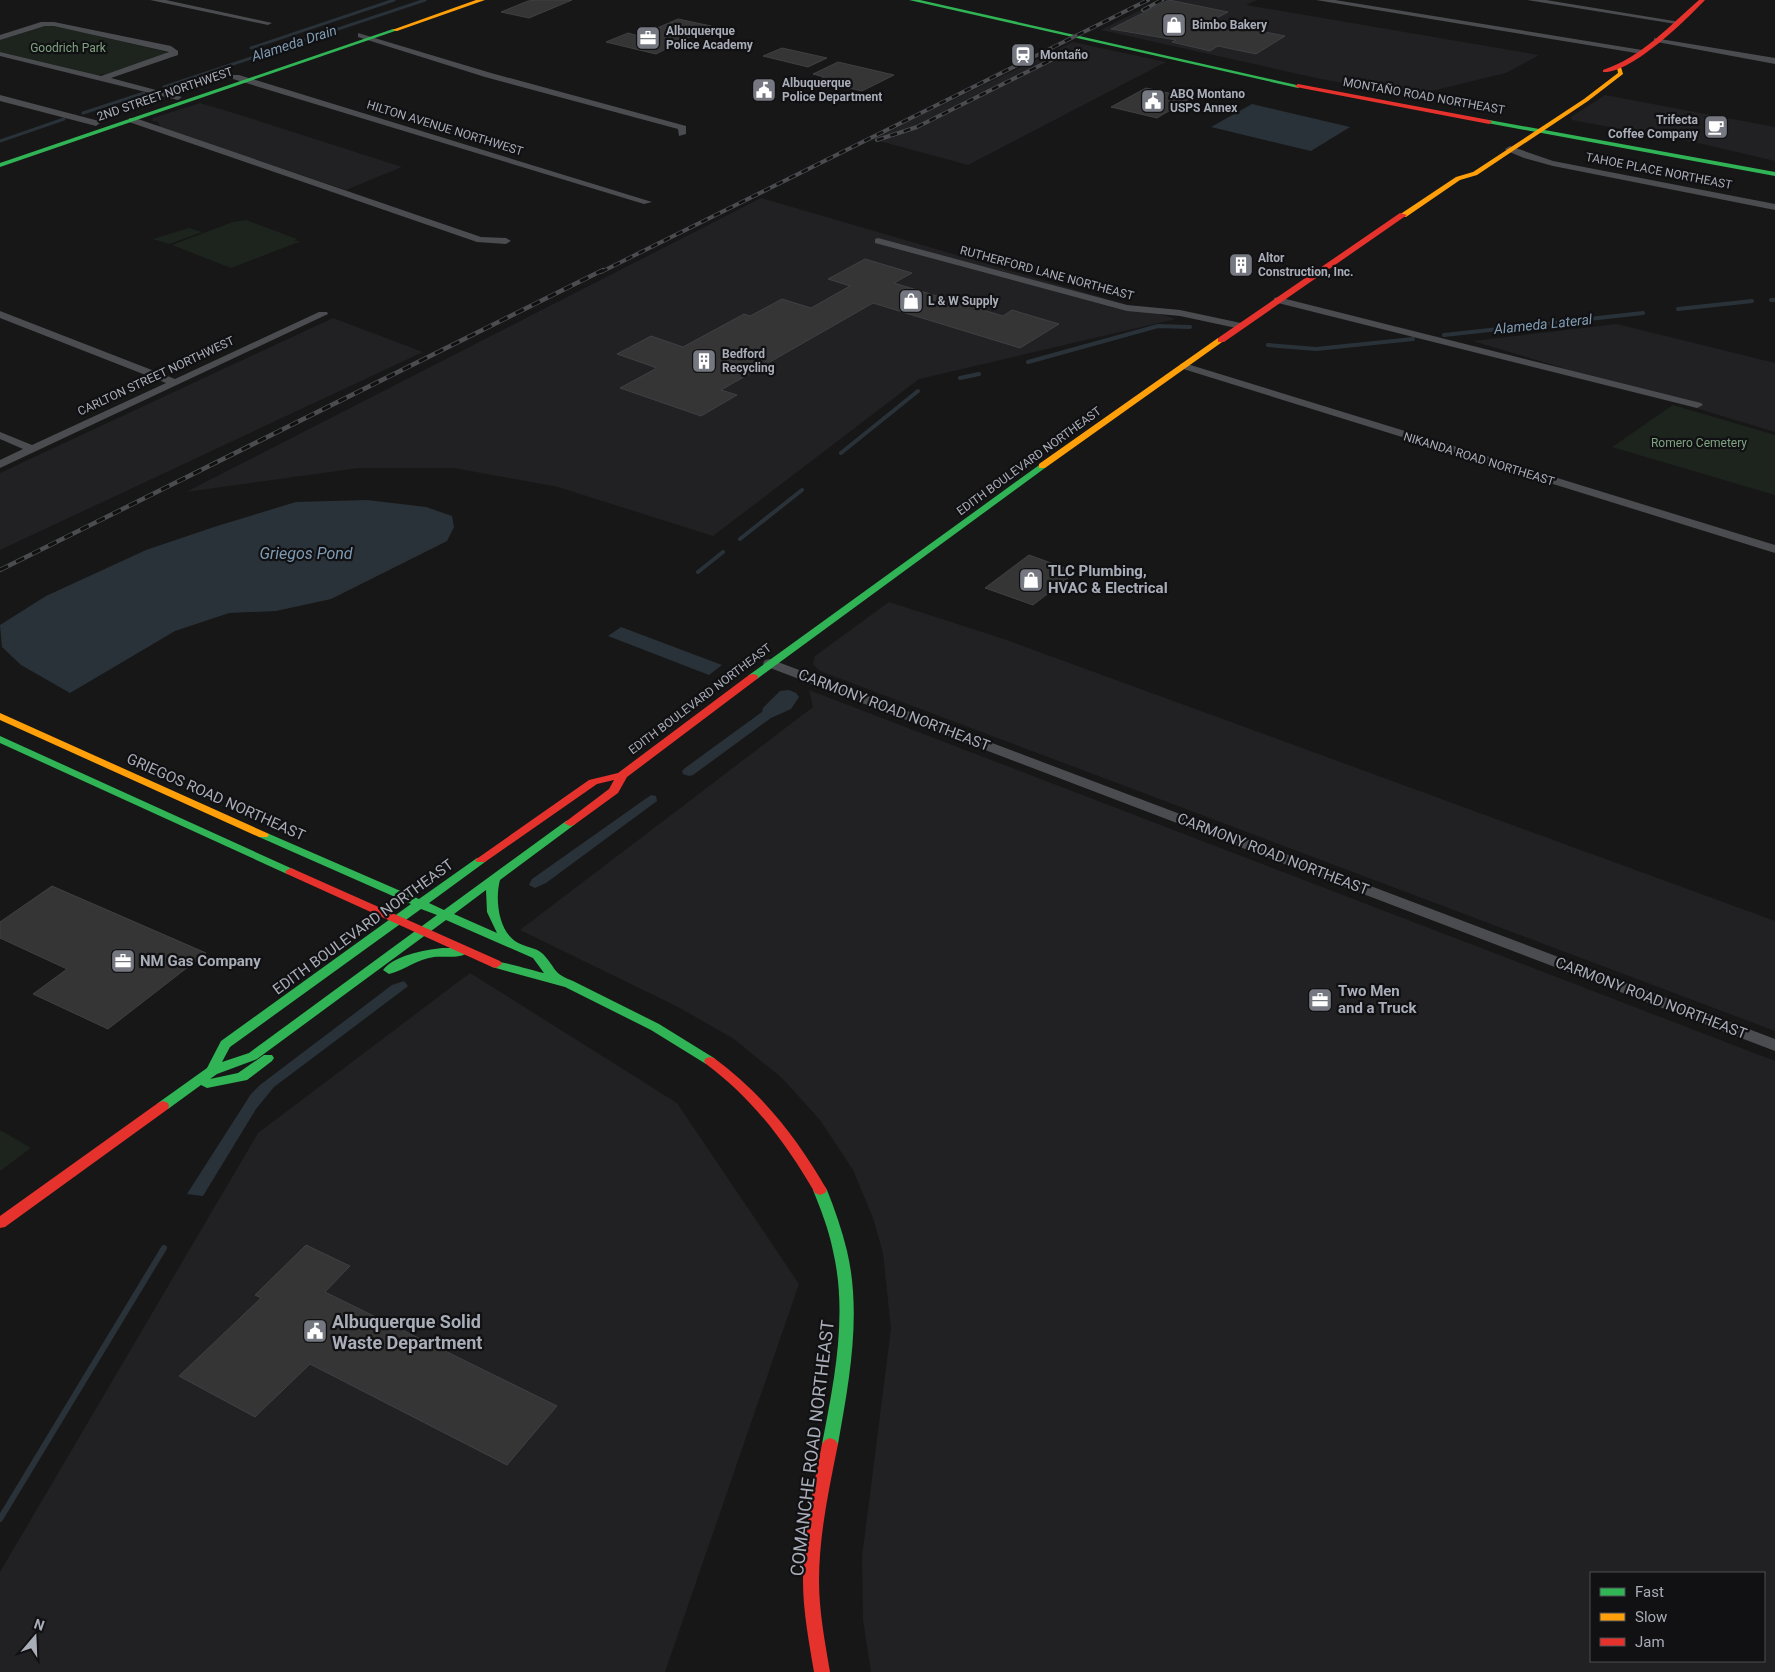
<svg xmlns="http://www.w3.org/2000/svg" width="1775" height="1672" viewBox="0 0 1775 1672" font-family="Roboto,sans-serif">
<rect width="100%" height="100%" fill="#171717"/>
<path fill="#212123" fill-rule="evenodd" d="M1160 0H1257L1246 5 1539 55 1506 73 1411 96 1321 79 1101 30Z
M1073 42 1166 62 968 165 872 139Z
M1605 95 1775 127V161L1707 145 1572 120 1571 117Z
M200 103 237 114 402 167 346 190 161 128 158 122 152 121 153 118Z
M761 198 1176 319 919 379 713 536 558 487 454 468H359L186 492Z
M333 318 423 352 0 550V473Z
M1617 324 1775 363V432L1473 341Z
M889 602 1004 639 1775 921V1031L820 671 813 664 815 656Z
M809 690 1775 1061V1672H871L863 1620 862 1557 891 1329 883 1253 873 1218 853 1170 820 1120 782 1078 734 1039 678 1007 520 930 813 707ZM1591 1573H1764V1661H1591Z
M470 973 677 1103 799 1284 665 1672H0V1572L258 1133Z"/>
<path fill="#1d241e" d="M46 26H56L166 52V54L106 74 97 75 0 52V40Z
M246 220 297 239 294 241H301L231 268 172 245 233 222Z
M189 228 202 232 169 244 153 239Z
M1673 405 1775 435V495L1612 447Z
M0 1130 31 1148 0 1171Z"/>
<path fill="#2a3239" d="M1252 104 1350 127 1311 151 1211 127Z
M367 500 426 507 452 516 454 527 447 541 331 599 276 611 229 613 175 631 70 693 21 665 2 647 0 625 46 596 146 550 217 526 296 502Z
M621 627 722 665 709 675 608 636Z
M789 690 796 693 799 697 791 709 771 718 693 775 689 776 683 774 682 771 685 768 762 712 763 708 780 691Z
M651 795 656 796 657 801 546 883 535 888 529 885 532 879Z
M404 981 408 986 403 990 274 1087 256 1109 203 1196 187 1194 251 1094 260 1085 392 985Z"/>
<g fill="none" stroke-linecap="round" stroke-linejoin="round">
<path stroke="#2a3239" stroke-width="3" d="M251 48 394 0
M164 87 425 0
M83 113 144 93
M0 141 64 119"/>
<path stroke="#2a3239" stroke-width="4" d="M1771 300H1775
M1678 309 1752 301
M1444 335 1643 313
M1268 345 1316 349 1413 339
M1028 362 1158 326 1190 327
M960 378 979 374
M841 453 918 391
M740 539 802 490
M698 572 723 552"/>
<path stroke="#2a3239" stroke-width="6" d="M0 1519 164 1248"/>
</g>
<path fill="#353536" stroke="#3f4043" d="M536 0H572L529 18 501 12 528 1Z
M1169 0 1228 12 1211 21 1285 36 1256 54 1218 46 1210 51 1172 42 1176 40 1111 29Z
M678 19 711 26 656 54 606 42 628 33 639 36Z
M782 48 827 58 808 67 763 56Z
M838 62 894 75 862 91 817 81 824 77 813 74Z
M1146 88 1191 98 1157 118 1111 107Z
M865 259 912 273 894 283 1003 316 1012 310 1059 324 1020 348 873 303 721 390 737 395 701 416 620 388 657 368 617 354 651 336 683 347 744 314 750 316 782 299 811 308 850 286 828 279Z
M1029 555 1076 572 1033 605 985 588Z
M52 886 206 953 108 1029 33 994 67 969 0 938V922Z
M306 1245 350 1266 325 1292 557 1406 507 1465 310 1364 255 1417 179 1376 261 1298 255 1295Z"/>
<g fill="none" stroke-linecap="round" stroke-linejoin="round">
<path fill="#4b4c50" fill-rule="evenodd" d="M150 0H166L272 23 268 25Z
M1316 0H1335L1642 50 1646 52 1642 54Z
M1527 0H1546L1680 22 1676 24Z
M41 22H54L171 46 178 51V55L111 78 182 97 178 100 0 56V52L101 76 169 52 54 26H45L0 40V35Z
M358 33 491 73 686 126V134L679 136 678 129 485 77 358 37Z
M1654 38 1775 58V64L1657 42H1654Z
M233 75H239L652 202 644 204 233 79Z
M0 95 99 121 100 123 96 126 0 101Z
M129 118H135L481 237 506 238 511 241 506 244 477 242 129 122Z
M1510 146 1553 161 1775 204V210L1553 166 1524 158 1507 151 1505 149Z
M878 238 1127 305 1180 310 1241 323 1246 326 1241 329 1180 316 1127 311 875 243V239Z
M1278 297 1701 403 1703 405 1697 408 1274 302V298Z
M0 311 175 379 319 312H327L328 314 0 468V460L23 449 0 439V432L32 445 166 383 0 318Z
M1184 363 1775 545V553L1180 368V364Z
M770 659 1775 1039V1051L765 666 763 663 765 660Z"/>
<path fill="#30b455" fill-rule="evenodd" d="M909 0H920L1301 86 1298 88Z
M393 29 398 30 0 167V163Z
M1489 120 1775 172V176L1487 123V121Z
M1042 463 1045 464V468L757 679H749L748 677 749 675Z
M0 736 295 870 297 872 295 874H287L0 743Z
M570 820 576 823 574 825 500 880C495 898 498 929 515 941 523 947 536 947 543 954 557 969 552 973 573 981L659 1024 714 1058 716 1061 714 1064H706L651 1030 565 987 492 967 490 964 492 961C498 960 534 971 544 973L533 958 446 920 257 1059 217 1074 210 1079 238 1073 264 1055H272L274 1058 272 1061 247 1080 207 1088 201 1085 168 1109H158L157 1106 158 1103 207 1068 221 1041 411 904 259 837 257 835 259 833H267L419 899 477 858H485L487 860 485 862 429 903 444 910 566 821ZM486 890 487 912 497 933 454 914ZM421 909 437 915 249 1053 222 1062 230 1047Z
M442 948H462L468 952C462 959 443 956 434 957 417 959 405 970 389 974L383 970C395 955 424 950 442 948Z
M820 1185 825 1187 827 1190C835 1210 842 1230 847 1251 862 1314 849 1382 838 1444L835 1448 830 1450 825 1448 822 1444C834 1382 848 1315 833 1251 829 1230 821 1210 813 1190L815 1187Z"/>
<path fill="#ff9f0a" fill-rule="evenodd" d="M476 0H485L397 31 392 30Z
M1617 67H1621L1623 74 1588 101 1477 175 1460 180 1406 217 1399 215 1456 177 1473 172 1584 99 1618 73Z
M1218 338 1225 340 1045 468H1039V464Z
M0 713 267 833 269 835 267 837H259L0 720Z"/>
<path fill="#e5322d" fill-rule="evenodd" d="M1699 0H1705C1686 20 1631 74 1603 72V70C1642 57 1669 26 1699 0Z
M1298 84 1489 120 1492 122 1489 124 1296 87 1295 86Z
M1400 213 1407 215 1224 342H1218V338Z
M753 674 757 675 758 677 757 679 627 777 618 793 574 825 570 826 564 823 609 789 614 780 597 784 485 862H477L475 860 589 780 618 773 749 675Z
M291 868 500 961 502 964 496 968 492 967 287 874 285 872 287 870Z
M710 1057 714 1058C763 1094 797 1138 827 1190L825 1193 820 1195 815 1193C786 1143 753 1099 706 1064L704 1061 706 1058Z
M163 1101 168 1103 169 1106 168 1109 5 1227 0 1228V1216L158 1103Z
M830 1438 835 1440 838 1444C829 1489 819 1535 819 1581 819 1611 825 1642 830 1672H814C809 1642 803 1611 803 1581 803 1534 813 1489 822 1444L825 1440Z"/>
<defs>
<path id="rail-far1" d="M1143 10 1162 0
M877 140 917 127 1063 54
M601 272 1148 0"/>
<path id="rail" d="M0 570 603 270"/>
</defs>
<use href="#rail-far1" stroke="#4b4c4f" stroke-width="4"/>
<use href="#rail" stroke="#4b4c4f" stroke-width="4.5"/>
<use href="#rail-far1" stroke="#111113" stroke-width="2.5" stroke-dasharray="7" stroke-linecap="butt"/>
<use href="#rail" stroke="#111113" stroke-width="3" stroke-dasharray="9" stroke-linecap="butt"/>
</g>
<defs>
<symbol id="shop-square" viewBox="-11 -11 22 22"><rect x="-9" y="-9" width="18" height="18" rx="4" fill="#757880" stroke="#111113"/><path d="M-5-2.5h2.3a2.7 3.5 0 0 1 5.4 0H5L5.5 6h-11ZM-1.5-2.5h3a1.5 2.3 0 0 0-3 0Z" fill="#fff"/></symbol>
<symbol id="office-square" viewBox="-11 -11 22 22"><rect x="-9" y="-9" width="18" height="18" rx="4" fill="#757880" stroke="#111113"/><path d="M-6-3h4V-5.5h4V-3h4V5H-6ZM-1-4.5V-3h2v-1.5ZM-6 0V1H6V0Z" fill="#fff"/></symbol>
<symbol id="station-square" viewBox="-11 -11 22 22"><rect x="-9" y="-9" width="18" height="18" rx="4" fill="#757880" stroke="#111113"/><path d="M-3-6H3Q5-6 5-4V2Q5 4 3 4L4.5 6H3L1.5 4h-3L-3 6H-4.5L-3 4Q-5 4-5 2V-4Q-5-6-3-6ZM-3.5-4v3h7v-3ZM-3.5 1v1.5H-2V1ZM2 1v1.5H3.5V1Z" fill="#fff"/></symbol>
<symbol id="civic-square" viewBox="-11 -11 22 22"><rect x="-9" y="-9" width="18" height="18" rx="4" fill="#757880" stroke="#111113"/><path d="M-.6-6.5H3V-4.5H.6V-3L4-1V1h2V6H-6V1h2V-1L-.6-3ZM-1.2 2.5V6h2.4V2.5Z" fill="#fff"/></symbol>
<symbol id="cafe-square" viewBox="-11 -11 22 22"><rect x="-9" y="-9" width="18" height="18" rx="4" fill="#757880" stroke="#111113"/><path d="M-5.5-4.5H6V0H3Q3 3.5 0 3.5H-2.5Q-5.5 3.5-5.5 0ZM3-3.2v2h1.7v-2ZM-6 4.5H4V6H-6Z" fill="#fff"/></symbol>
<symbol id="building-square" viewBox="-11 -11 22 22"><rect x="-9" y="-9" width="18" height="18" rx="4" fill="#757880" stroke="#111113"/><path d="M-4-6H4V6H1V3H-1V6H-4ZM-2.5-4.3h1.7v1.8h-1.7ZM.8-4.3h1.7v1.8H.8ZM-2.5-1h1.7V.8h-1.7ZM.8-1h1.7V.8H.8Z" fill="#fff"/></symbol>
</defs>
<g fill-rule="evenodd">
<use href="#shop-square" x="1160" y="11" width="28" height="28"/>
<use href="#office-square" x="634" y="24" width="28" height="28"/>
<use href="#station-square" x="1009" y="41" width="28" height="28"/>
<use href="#civic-square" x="750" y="76" width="28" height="28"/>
<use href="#civic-square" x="1139" y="87" width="28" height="28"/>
<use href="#cafe-square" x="1702" y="113" width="28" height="28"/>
<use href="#building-square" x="1227" y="251" width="28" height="28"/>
<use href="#shop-square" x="897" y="287" width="28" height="28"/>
<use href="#building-square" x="690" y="347" width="28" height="28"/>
<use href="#shop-square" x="1017" y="566" width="28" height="28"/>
<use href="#office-square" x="109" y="947" width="28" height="28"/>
<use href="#office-square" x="1306" y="986" width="28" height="28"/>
<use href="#civic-square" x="301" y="1317" width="28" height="28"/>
</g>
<g text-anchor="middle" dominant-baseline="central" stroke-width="4.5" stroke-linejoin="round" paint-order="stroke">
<g font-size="12" font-weight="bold" fill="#a8adb8" stroke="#111113" text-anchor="start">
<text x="1192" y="25">Bimbo Bakery</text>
<text x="666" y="31">Albuquerque<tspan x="666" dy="14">Police Academy</tspan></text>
<text x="1040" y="55">Montaño</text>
<text x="782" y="83">Albuquerque<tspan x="782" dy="14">Police Department</tspan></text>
<text x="1170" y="94">ABQ Montano<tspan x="1170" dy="14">USPS Annex</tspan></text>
<text x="1698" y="120" text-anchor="end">Trifecta<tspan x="1698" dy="14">Coffee Company</tspan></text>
<text x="1258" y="258">Altor<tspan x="1258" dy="14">Construction, Inc.</tspan></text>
<text x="928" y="301">L &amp; W Supply</text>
<text x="722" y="354">Bedford<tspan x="722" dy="14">Recycling</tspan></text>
</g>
<g font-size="12" fill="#7fa381" stroke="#111113">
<text x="68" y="48">Goodrich Park</text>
<text x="1699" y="443">Romero Cemetery</text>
</g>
<g font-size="12" fill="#a8adb8" stroke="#111113">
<text transform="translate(165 94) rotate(-19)">2ND STREET NORTHWEST</text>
<text transform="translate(1424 96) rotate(10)">MONTAÑO ROAD NORTHEAST</text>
<text transform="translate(445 128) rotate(17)">HILTON AVENUE NORTHWEST</text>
<text transform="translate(1659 171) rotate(11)">TAHOE PLACE NORTHEAST</text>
<text transform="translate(1047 273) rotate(15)">RUTHERFORD LANE NORTHEAST</text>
<text transform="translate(156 376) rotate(-25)">CARLTON STREET NORTHWEST</text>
<text transform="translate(1479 459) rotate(17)">NIKANDA ROAD NORTHEAST</text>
<text transform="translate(1029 461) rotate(-36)">EDITH BOULEVARD NORTHEAST</text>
<text transform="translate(700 699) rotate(-37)">EDITH BOULEVARD NORTHEAST</text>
</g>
<g font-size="14" font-style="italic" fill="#7f9bb3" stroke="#111113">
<text transform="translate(294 43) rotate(-18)">Alameda Drain</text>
<text transform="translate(1543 324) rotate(-6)">Alameda Lateral</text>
</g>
<g font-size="15" font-weight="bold" fill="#a8adb8" stroke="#111113" text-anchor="start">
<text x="1048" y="571">TLC Plumbing,<tspan x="1048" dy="17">HVAC &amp; Electrical</tspan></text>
<text x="140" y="961">NM Gas Company</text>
<text x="1338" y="991">Two Men<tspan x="1338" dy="17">and a Truck</tspan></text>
</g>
<g font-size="15" fill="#a8adb8" stroke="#111113">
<text transform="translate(894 710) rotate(21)">CARMONY ROAD NORTHEAST</text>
<text transform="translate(216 797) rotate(24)">GRIEGOS ROAD NORTHEAST</text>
<text transform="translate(1273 854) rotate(21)">CARMONY ROAD NORTHEAST</text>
<text transform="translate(363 927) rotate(-36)">EDITH BOULEVARD NORTHEAST</text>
<text transform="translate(1651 998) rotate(21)">CARMONY ROAD NORTHEAST</text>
</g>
<g font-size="16" font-style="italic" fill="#7f9bb3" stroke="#111113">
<text x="306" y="553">Griegos Pond</text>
</g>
<g font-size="18" font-weight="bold" fill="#a8adb8" stroke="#111113" text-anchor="start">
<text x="332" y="1321">Albuquerque Solid<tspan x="332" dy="21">Waste Department</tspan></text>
</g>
<g font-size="18" fill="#a8adb8" stroke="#111113">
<text transform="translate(812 1448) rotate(-83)">COMANCHE ROAD NORTHEAST</text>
</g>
</g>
<rect x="1590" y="1572" width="175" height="90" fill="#111113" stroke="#4d4f55"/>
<rect x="1600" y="1588" width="25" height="8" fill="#30b455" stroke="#4d4f55"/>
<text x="1635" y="1597" font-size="15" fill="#a8adb8">Fast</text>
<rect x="1600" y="1613" width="25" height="8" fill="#ff9f0a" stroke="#4d4f55"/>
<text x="1635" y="1622" font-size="15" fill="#a8adb8">Slow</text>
<rect x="1600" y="1638" width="25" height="8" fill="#e5322d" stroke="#4d4f55"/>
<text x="1635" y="1647" font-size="15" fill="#a8adb8">Jam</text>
<g transform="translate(35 1637) rotate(19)" stroke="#111113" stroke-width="4" paint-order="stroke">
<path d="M0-4L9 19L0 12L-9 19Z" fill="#a8adb8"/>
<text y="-8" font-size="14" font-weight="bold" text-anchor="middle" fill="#a8adb8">N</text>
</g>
</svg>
